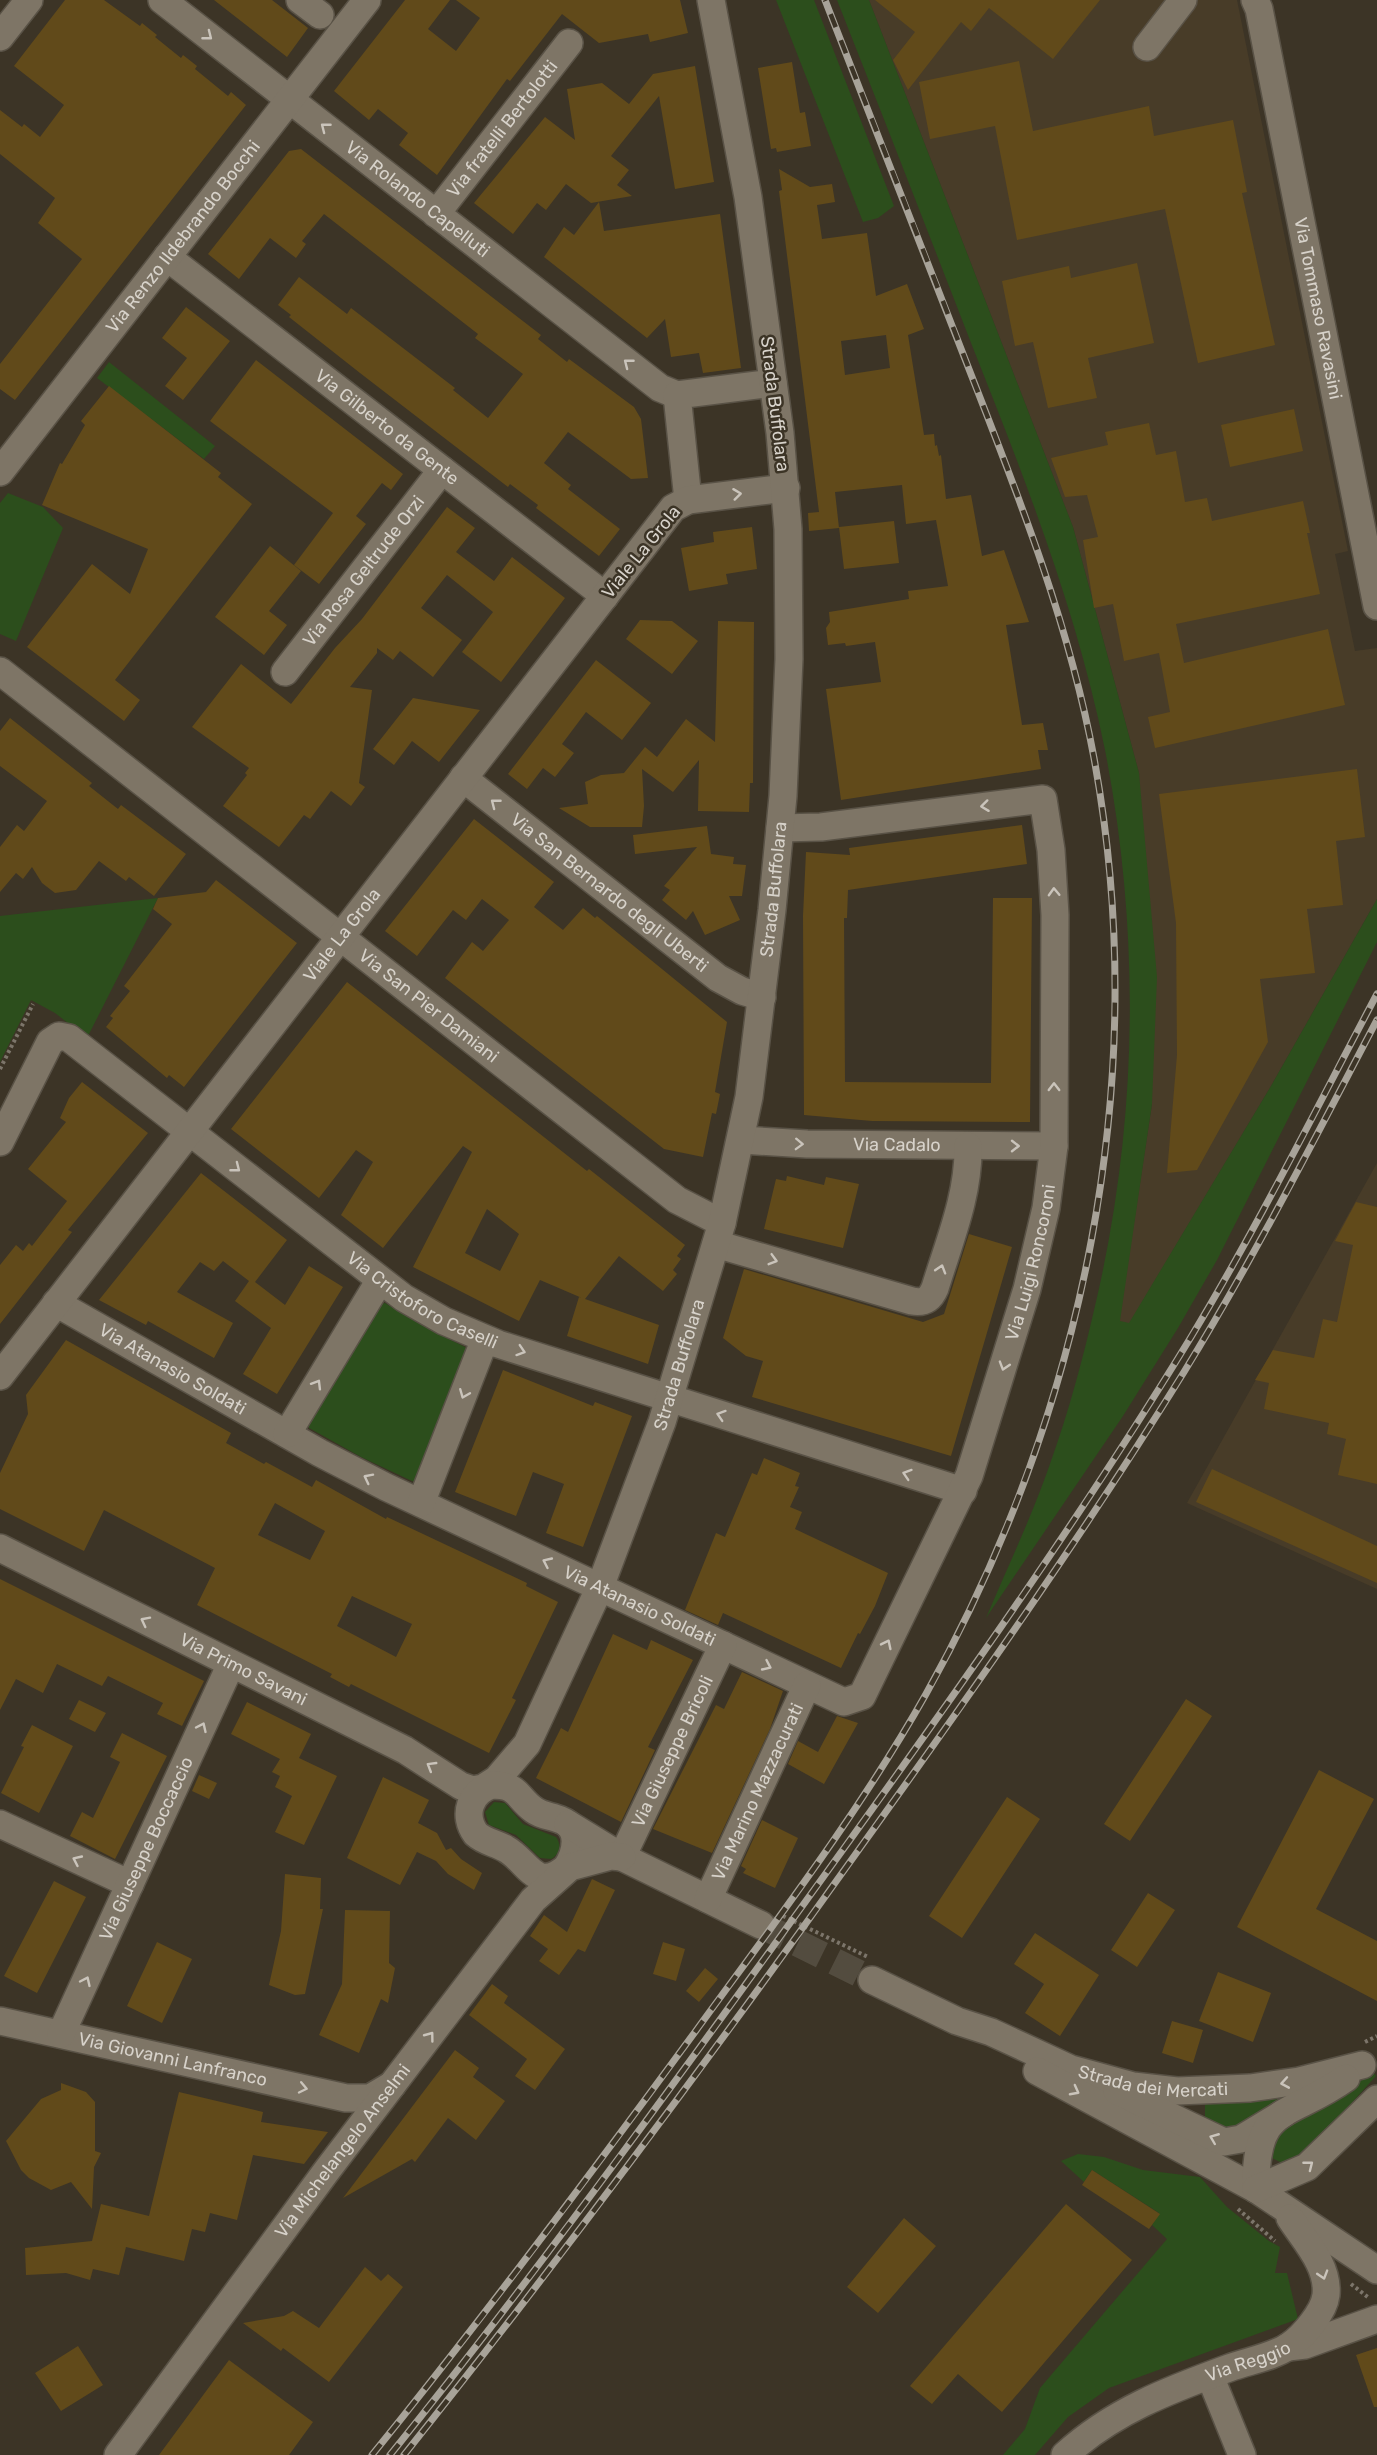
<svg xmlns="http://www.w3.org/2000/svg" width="1377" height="2455" viewBox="0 0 1377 2455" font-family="Rubik,sans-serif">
<rect width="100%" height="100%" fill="#3c3426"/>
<path fill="#483c28" d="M869 0H1237L1348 551 1335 554 1355 651 1377 648V899L1271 1086 1129 1324 1119 1321 1152 1104 1139 773 1073 527Z
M1377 1163V1589L1187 1503Z"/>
<path fill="#2c4e1c" d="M776 0H814L894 206 878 218 863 222Z
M837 0H869L1073 527 1139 773 1157 977 1152 1104 1120 1321 1129 1323 1271 1086 1377 899V942L1217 1260 1178 1328 1123 1416 986 1618C1008 1566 1033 1514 1051 1461 1069 1411 1083 1358 1095 1306 1138 1124 1141 934 1105 750 1077 611 1025 479 973 348 928 232 883 116 837 0Z
M109 362 215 446 204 459 97 378Z
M8 493 43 507 63 528 16 641 0 634V503Z
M158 898 87 1038 55 1013 31 1000 0 1062V916Z
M385 1303 425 1327 467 1348 418 1480 414 1482 361 1457 309 1428 308 1424 381 1304Z
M494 1802 505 1803 523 1824 556 1837C562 1845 560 1854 551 1859L540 1858 516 1835 489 1825 485 1812Z
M1374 2073 1376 2076 1301 2159 1286 2165 1270 2157V2144L1286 2124Z
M1291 2093 1234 2131 1205 2127V2103Z
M1078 2154 1104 2157 1143 2170 1200 2177 1227 2207 1269 2241 1280 2247 1275 2273H1287L1298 2319 1109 2388 1068 2417 1035 2455H1003L1025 2429 1040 2388 1167 2239 1152 2225 1159 2213 1092 2170 1084 2182 1061 2161Z"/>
<path fill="#614a1a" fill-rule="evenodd" d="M65 0H104L140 26 142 23 157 35 155 37 181 58 183 55 197 66 195 69 228 96 231 92 246 105 15 400 0 389V364L82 259 38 223 55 198 0 154V110L22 127 24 124 40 137 64 105 14 66Z
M214 0H272L308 28 287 57Z
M405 0H450L428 29 456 51 480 18 456 0H680L688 33 650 42 648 34 599 43 562 14 510 81 507 79 437 175 399 145 408 133 378 109 369 120 334 91Z
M875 0H1100L1053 59 989 8 971 31 961 22 908 90 893 60 915 32Z
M1019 61 1033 131 1149 106 1154 136 1233 120 1247 192 1242 193 1275 345 1198 363 1165 209 1017 240 995 126 930 139 919 82Z
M792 62 800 113 805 112 811 146 777 152 776 148 771 149 758 68Z
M695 66 714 182 675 189 659 96 611 156 629 170 617 185 632 196 591 203 566 184 546 210 537 203 513 234 474 203 545 117 575 140 567 89 602 83 629 104 653 74Z
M301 149 541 335 538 339 567 362 569 359 634 407 641 419 648 478 631 479 568 432 544 463 571 485 568 489 620 529 599 556 536 508 538 505 510 484 508 487 360 373 289 317 291 315 278 305 299 277 347 314 351 308 455 388 453 390 488 418 523 374 475 338 478 334 324 214 302 241 306 244 296 258 270 238 239 279 208 254 289 151Z
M779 169 810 187 832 184 835 202 817 205 822 239 867 233 876 296 907 284 924 329 908 335 924 435 934 434 935 446 937 445 939 456 941 455 946 499 971 495 982 556 1004 550 1029 622 1006 625 1022 725 1043 723 1048 750H1038L1041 769 841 800 826 689 881 682 875 642 846 646 845 643 828 645 826 628 830 622 829 612 909 599 908 591 948 586 936 520 906 524 902 485 835 492 839 528 809 531 808 513 819 512 779 191 782 190ZM886 335 890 368 845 375 841 341Z
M599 202 604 231 720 214 741 368 703 373 699 353 671 357 665 319 647 338 544 257 564 227 574 235Z
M1137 263 1154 343 1088 358 1097 398 1048 408 1033 342 1015 346 1002 281 1069 266 1071 278Z
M186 307 230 341 183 400 165 386 187 358 162 338Z
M256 360 403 474 391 490 382 483 356 516 366 524 319 584 294 565 333 513 210 421Z
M109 386 221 473 218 477 252 504 115 680 140 700 124 721 27 647 92 564 130 594 148 549 42 505 60 463 62 464 85 425 81 421Z
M1294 409 1303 451 1230 467 1221 425Z
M1149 423 1156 455 1176 451 1185 502 1207 498 1212 521 1303 501 1310 533H1307L1320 594 1176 624 1184 663 1328 629 1345 705 1155 748 1148 717 1170 712 1159 653 1124 661 1113 604 1094 608 1083 540 1098 537 1087 495 1065 497 1051 458 1108 445 1105 432Z
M447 507 475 528 456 552 494 581 512 557 565 598 501 682 462 652 493 612 447 575 421 608 462 640 433 677 400 651 393 660 377 648V653L350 687 372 690 359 783 365 787 351 806 331 791 310 819 304 815 279 847 223 806 247 775 245 773 249 768 192 727 241 664 291 704 335 648 362 619Z
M894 521 899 563 844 569 839 527Z
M752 527 757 569 726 574 728 584 689 591 681 548 714 542 713 532Z
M270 546 301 571 269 611 287 625 264 655 215 617Z
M640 620 672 621 698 641 672 674 626 639Z
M718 621 754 622 753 783H750L749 812 698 811 699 760 673 792 642 769 644 806 642 827H590L559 808 588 804 585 782 601 775 624 773 645 747 657 757 686 719 715 742Z
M596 660 651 703 622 740 586 712 562 744 574 753 555 777 543 768 527 789 508 774Z
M413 698 480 710 439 762 412 741 394 765 373 749Z
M10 718 92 783 89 786 118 809 121 805 186 854 154 896 129 877 126 881 99 861 76 890 55 893 42 883 32 867 23 879 16 873 0 892V847L17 825 24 831 47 801 0 766V731Z
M1357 769 1365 837 1336 841 1343 905 1307 909 1315 973 1260 979 1268 1042 1197 1170 1167 1173 1177 1055 1176 923 1159 794Z
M474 819 554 882 534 907 563 930 583 908 595 918 597 916 727 1022 715 1092 720 1094 716 1114 712 1113 703 1157 664 1149 445 978 472 942 483 951 509 920 482 899 466 920 453 910 417 956 385 931Z
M1022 825 1027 864 848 890 847 918H844L845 1082 991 1083 993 898H1032L1030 1122 872 1121 804 1115 803 916 806 852 850 855 849 848Z
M707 826 711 854 734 857 733 864 746 865 742 896H729L740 920 705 935 693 911 686 920 662 900 670 890 664 886 697 847 635 854 633 835Z
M216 880 297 943 184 1087 169 1075 167 1078 106 1027 113 1018 110 1016 130 991 124 986 172 924 153 909 158 898 206 892Z
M347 982 587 1171 589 1169 685 1245 677 1256 681 1259 673 1270 677 1274 663 1291 619 1256 585 1299 659 1325 648 1364 567 1336 579 1297 582 1298 540 1280 519 1321 413 1267 472 1152 463 1146 383 1248 341 1215 373 1162 356 1150 319 1198 231 1129ZM487 1209 519 1234 500 1271 465 1253Z
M82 1082 148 1133 68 1230 72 1232 0 1324V1265L16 1245 23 1251 29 1243 32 1246 67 1201 28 1169 66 1122 60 1118 69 1098Z
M201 1173 287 1240 255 1282 285 1305 309 1266 343 1287 277 1394 243 1374 271 1328 235 1301 249 1281 223 1261 214 1271 200 1262 177 1292 233 1323 214 1358 148 1321 146 1325 99 1300Z
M787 1176 824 1185 826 1177 859 1184 843 1248 764 1229 776 1179 786 1181Z
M1356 1202 1377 1207V1484L1338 1475 1346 1439 1327 1434 1329 1423 1264 1409 1269 1383 1255 1380 1273 1350 1314 1358 1323 1319 1337 1322 1353 1245 1335 1241Z
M969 1234 1012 1247 951 1456 752 1397 763 1361 746 1356 723 1338 744 1269 923 1322 944 1314Z
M66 1340 231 1433 226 1443 264 1464 266 1462 312 1487 316 1480 386 1519 387 1517 527 1583 526 1586 558 1602 512 1698 516 1700 489 1753 351 1684 349 1687 330 1677 332 1674 197 1605 215 1568 104 1510 84 1551 0 1509V1473L28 1414 26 1395ZM275 1503 325 1531 310 1560 258 1535ZM352 1596 412 1624 396 1657 337 1626Z
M503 1370 593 1406 595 1402 632 1416 583 1547 546 1533 564 1484 533 1472 516 1516 455 1492Z
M764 1458 800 1473 795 1486 799 1487 790 1507 802 1512 795 1529 888 1573 875 1606 860 1634 858 1633 841 1668 723 1613 718 1625 685 1610 716 1533 725 1537 752 1473 757 1475Z
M1212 1469 1377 1546V1583L1196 1502Z
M0 1579 204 1681 182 1726 157 1714 163 1703 108 1676 102 1686 57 1664 43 1693 16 1679 0 1710Z
M613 1634 647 1650 651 1640 693 1660 648 1747 655 1750 621 1822 536 1778 561 1728 568 1732Z
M742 1672 783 1691 770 1729 712 1853 653 1829 716 1705 724 1709Z
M1186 1699 1212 1716 1130 1841 1104 1824Z
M79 1700 106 1713 95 1732 69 1719Z
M247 1702 311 1734 299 1758 337 1776 304 1845 275 1832 292 1796 275 1787 280 1776 272 1772 280 1759 231 1734Z
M837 1716 858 1723 824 1784 788 1764 798 1741 818 1752Z
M32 1725 73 1746 39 1813 1 1793 24 1747 21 1746Z
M122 1733 167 1756 115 1859 70 1836 82 1812 93 1818 120 1762 110 1757Z
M1319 1770 1374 1799 1316 1909 1377 1941V2001L1237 1927Z
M199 1775 217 1783 209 1799 192 1791Z
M383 1777 429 1800 418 1823 437 1833 446 1850 451 1848 461 1859 482 1873 474 1890 448 1874 436 1861 417 1852 400 1885 347 1858Z
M1007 1797 1040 1819 962 1938 929 1916Z
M762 1820 798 1838 775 1888 743 1873 746 1869 741 1866Z
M285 1874 321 1878 320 1909H323L305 1994 295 1995 269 1985 281 1931Z
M592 1879 615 1890 585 1952 578 1949 559 1975 539 1961 548 1949 530 1936 544 1915 567 1932Z
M54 1881 86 1897 37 1993 4 1976Z
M1148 1893 1175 1910 1137 1967 1111 1950Z
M345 1910 390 1911 389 1963 395 1968 388 2003 381 1999 359 2053 319 2035 342 1984Z
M1035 1933 1099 1975 1060 2036 1025 2013 1044 1984 1014 1964Z
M157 1942 192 1959 162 2023 127 2006Z
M663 1942 685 1949 676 1981 653 1974Z
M705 1968 718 1979 699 2002 686 1991Z
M1218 1972 1271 1993 1253 2042 1199 2021Z
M492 1984 508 1996 504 2003 565 2049 535 2090 515 2076 527 2059 469 2015Z
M1172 2021 1203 2030 1193 2063 1162 2053Z
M455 2050 479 2068 473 2077 505 2101 476 2140 448 2118 415 2162 412 2159 343 2198Z
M61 2083 86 2092 95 2102V2151L101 2153 94 2167 92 2209 71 2182 51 2190 29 2178 21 2170 6 2141 41 2099 61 2090Z
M179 2092 263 2112 261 2122 328 2132 304 2164 253 2155 237 2220 210 2213 205 2232 192 2229 184 2261 126 2247 119 2275 93 2269 90 2280 66 2273 26 2275 25 2248 92 2241 101 2204 149 2216Z
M1092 2170 1160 2214 1149 2229 1082 2185Z
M1066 2204 1132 2260 1002 2412 958 2374 932 2404 910 2386Z
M904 2218 936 2246 878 2313 847 2287Z
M365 2267 381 2281 388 2274 403 2287 329 2382 283 2348 281 2351 243 2323 284 2316 293 2311 319 2328Z
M78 2346 103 2385 61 2411 35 2373Z
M1377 2348V2407H1374L1356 2355Z
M229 2360 313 2422 289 2455H159Z"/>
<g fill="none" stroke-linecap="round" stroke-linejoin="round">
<path stroke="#534c3f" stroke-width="27" stroke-dasharray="27 14" stroke-linecap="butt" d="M761 1925 872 1980"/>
<defs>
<g id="minor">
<path id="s1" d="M162 0 660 388 677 395"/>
<path d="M300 0 320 15"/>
<path id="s2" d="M1255 0 1259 9 1377 606"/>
<path d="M0 37 29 0"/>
<path d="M1147 47 1183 0"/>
<path id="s3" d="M436 214 569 43"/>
<path id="s4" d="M167 257 605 596"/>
<path id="s5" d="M0 472 367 0"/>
<path d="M688 500 677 395 773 383"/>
<path id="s6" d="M0 671 677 1200 722 1223"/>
<path id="s7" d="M285 672 442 470"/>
<path id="s8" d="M463 778 718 978 742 991 762 997"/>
<path id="s9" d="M741 1140 807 1144 1054 1146"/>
<path id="s10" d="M0 1142 50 1042 59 1036 69 1038 404 1298 444 1321 498 1344 963 1491"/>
<path d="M716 1244 912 1301C924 1303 930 1300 935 1288 949 1242 969 1195 968 1146"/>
<path id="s11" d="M56 1303 320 1453 386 1487 844 1702 862 1696 969 1476 1027 1289 1046 1208 1054 1146 1055 915 1051 850 1043 799 821 827 780 828"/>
<path id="s12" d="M0 1376 673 508 688 500 786 488"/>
<path d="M287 1434 380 1280"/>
<path d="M421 1503 485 1339"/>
<path id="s13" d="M0 1548 405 1750 461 1786 473 1790 483 1788 497 1779 527 1744 600 1587 662 1422 722 1223 749 1097 772 910 783 796 789 659 788 529 780 433 748 197 711 0"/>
<path d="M492 1785C519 1785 516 1797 534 1810 542 1816 552 1816 561 1820 582 1828 576 1854 566 1868 535 1893 528 1861 506 1849 496 1843 485 1842 476 1834 462 1815 470 1792 492 1785Z"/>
<path d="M0 1824 130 1884"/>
<path d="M568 1824 622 1857 761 1925"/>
<path id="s14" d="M622 1857 723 1645"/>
<path id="s15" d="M708 1899 807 1685"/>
<path id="s16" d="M872 1980 957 2021 991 2032 1071 2069 1133 2086 1177 2091 1250 2088 1299 2081 1362 2065"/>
<path id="s17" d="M0 2021 346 2098H370L392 2085"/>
<path id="s18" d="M61 2034 231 1664"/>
<path d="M1037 2071 1256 2189 1377 2270"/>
<path d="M1117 2091 1224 2142 1241 2139 1284 2113"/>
<path d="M1256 2189C1255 2102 1287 2120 1346 2078"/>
<path d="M1256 2189 1307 2167 1377 2099"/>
<path d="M1288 2347 1305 2345 1377 2319"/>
<path d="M1210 2376 1242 2455"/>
<path id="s19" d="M118 2455 325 2173 533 1900 570 1867 611 1856 622 1857"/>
<path id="s20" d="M1065 2455C1113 2411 1169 2390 1229 2368 1248 2361 1273 2357 1289 2346 1303 2337 1324 2312 1326 2295 1329 2266 1305 2241 1290 2218"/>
</g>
</defs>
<use href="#minor" stroke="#595246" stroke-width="30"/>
<path stroke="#7c756a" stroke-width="4" stroke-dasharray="3 3" stroke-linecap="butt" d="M0 1069 33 1004
M783 1916 868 1957
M1365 2042 1377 2036
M1238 2209 1275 2241
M1351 2284 1369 2298"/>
<use href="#minor" stroke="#7e7566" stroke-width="27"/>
<defs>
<path id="rail" d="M372 2455C484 2317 590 2175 695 2032 775 1922 859 1813 926 1694 1084 1411 1153 1079 1094 758 1070 628 1022 505 974 382 925 254 875 127 825 0
M390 2455C548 2259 695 2055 842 1851 963 1683 1083 1514 1191 1337 1258 1226 1316 1109 1377 994
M404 2455C562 2257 713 2054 860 1848 972 1692 1083 1535 1184 1372 1254 1258 1315 1138 1377 1020"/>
</defs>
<use href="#rail" stroke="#a8a399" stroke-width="7"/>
<use href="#rail" stroke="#3c3426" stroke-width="4.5" stroke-dasharray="14" stroke-linecap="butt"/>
</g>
<defs><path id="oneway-chevron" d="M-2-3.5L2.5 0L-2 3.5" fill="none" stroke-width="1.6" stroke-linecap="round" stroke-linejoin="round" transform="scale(1.5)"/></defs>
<g stroke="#cac4bb">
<use href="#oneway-chevron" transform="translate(208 36) rotate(38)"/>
<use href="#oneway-chevron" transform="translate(325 127) rotate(-142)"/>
<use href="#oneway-chevron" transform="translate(628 363) rotate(-142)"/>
<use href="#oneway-chevron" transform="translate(737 494) rotate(-7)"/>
<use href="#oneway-chevron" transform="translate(495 803) rotate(-142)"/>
<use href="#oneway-chevron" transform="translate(985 806) rotate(173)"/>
<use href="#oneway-chevron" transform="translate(1054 892) rotate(-92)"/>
<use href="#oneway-chevron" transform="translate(1054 1087) rotate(-90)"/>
<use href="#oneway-chevron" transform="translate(799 1144) rotate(2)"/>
<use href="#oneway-chevron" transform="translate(1015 1146)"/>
<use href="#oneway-chevron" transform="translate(236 1168) rotate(38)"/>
<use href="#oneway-chevron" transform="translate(773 1260) rotate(16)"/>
<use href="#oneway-chevron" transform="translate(941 1269) rotate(-73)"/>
<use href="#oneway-chevron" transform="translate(521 1351) rotate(18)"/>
<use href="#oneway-chevron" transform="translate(1004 1366) rotate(107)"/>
<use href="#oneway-chevron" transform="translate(317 1384) rotate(-59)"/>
<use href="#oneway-chevron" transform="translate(464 1394) rotate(112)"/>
<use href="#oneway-chevron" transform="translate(721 1415) rotate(-162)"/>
<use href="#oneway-chevron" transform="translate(907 1474) rotate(-162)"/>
<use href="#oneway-chevron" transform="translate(368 1478) rotate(-153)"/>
<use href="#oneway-chevron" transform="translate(547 1562) rotate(-155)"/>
<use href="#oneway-chevron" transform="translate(145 1621) rotate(-153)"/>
<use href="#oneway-chevron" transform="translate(887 1644) rotate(-64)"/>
<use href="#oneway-chevron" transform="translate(767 1666) rotate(25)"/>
<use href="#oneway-chevron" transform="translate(202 1727) rotate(-65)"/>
<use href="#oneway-chevron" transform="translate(431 1766) rotate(-149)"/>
<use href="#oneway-chevron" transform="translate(77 1860) rotate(-155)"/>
<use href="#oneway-chevron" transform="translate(86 1981) rotate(-65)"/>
<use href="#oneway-chevron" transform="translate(430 2036) rotate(-53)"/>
<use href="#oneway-chevron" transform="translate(1285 2083) rotate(170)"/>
<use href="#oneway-chevron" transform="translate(303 2088) rotate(12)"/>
<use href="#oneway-chevron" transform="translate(1075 2091) rotate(28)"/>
<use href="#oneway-chevron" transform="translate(1214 2138) rotate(-158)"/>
<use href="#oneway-chevron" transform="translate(1309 2165) rotate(-38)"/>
<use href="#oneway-chevron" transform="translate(1323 2275) rotate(73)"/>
</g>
<g text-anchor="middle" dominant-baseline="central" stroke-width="5" stroke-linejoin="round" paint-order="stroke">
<g font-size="18" fill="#d7d2ca" stroke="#3c3426">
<text stroke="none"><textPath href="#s3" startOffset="108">Via fratelli Bertolotti</textPath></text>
<text stroke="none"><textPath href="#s1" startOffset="324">Via Rolando Capelluti</textPath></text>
<text stroke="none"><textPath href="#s5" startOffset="298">Via Renzo Ildebrando Bocchi</textPath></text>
<text stroke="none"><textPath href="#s2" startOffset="315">Via Tommaso Ravasini</textPath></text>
<text transform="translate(775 404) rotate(83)">Strada Buffolara</text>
<text stroke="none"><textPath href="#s4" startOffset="278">Via Gilberto da Gente</textPath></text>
<text transform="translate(641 552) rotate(-51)">Viale La Grola</text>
<text stroke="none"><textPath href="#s7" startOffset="128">Via Rosa Geltrude Orzi</textPath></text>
<text stroke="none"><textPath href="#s13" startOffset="1500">Strada Buffolara</textPath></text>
<text stroke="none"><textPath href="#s8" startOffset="186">Via San Bernardo degli Uberti</textPath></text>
<text stroke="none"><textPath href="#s12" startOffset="558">Viale La Grola</textPath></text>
<text stroke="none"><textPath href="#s6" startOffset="544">Via San Pier Damiani</textPath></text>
<text stroke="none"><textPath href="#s9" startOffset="156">Via Cadalo</textPath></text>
<text stroke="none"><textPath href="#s11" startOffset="1370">Via Luigi Roncoroni</textPath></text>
<text stroke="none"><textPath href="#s10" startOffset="574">Via Cristoforo Caselli</textPath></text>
<text stroke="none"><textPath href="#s13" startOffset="1014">Strada Buffolara</textPath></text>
<text stroke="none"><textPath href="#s11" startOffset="134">Via Atanasio Soldati</textPath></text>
<text stroke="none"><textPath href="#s11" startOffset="658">Via Atanasio Soldati</textPath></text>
<text stroke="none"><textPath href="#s13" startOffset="272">Via Primo Savani</textPath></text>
<text stroke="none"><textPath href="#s14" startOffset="117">Via Giuseppe Bricoli</textPath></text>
<text stroke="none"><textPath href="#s15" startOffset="118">Via Marino Mazzacurati</textPath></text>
<text stroke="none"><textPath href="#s18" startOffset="204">Via Giuseppe Boccaccio</textPath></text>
<text stroke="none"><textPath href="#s17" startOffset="177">Via Giovanni Lanfranco</textPath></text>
<text stroke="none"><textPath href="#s16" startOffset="302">Strada dei Mercati</textPath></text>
<text stroke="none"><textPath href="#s19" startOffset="378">Via Michelangelo Anselmi</textPath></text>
<text stroke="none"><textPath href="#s20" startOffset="207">Via Reggio</textPath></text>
</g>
</g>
</svg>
